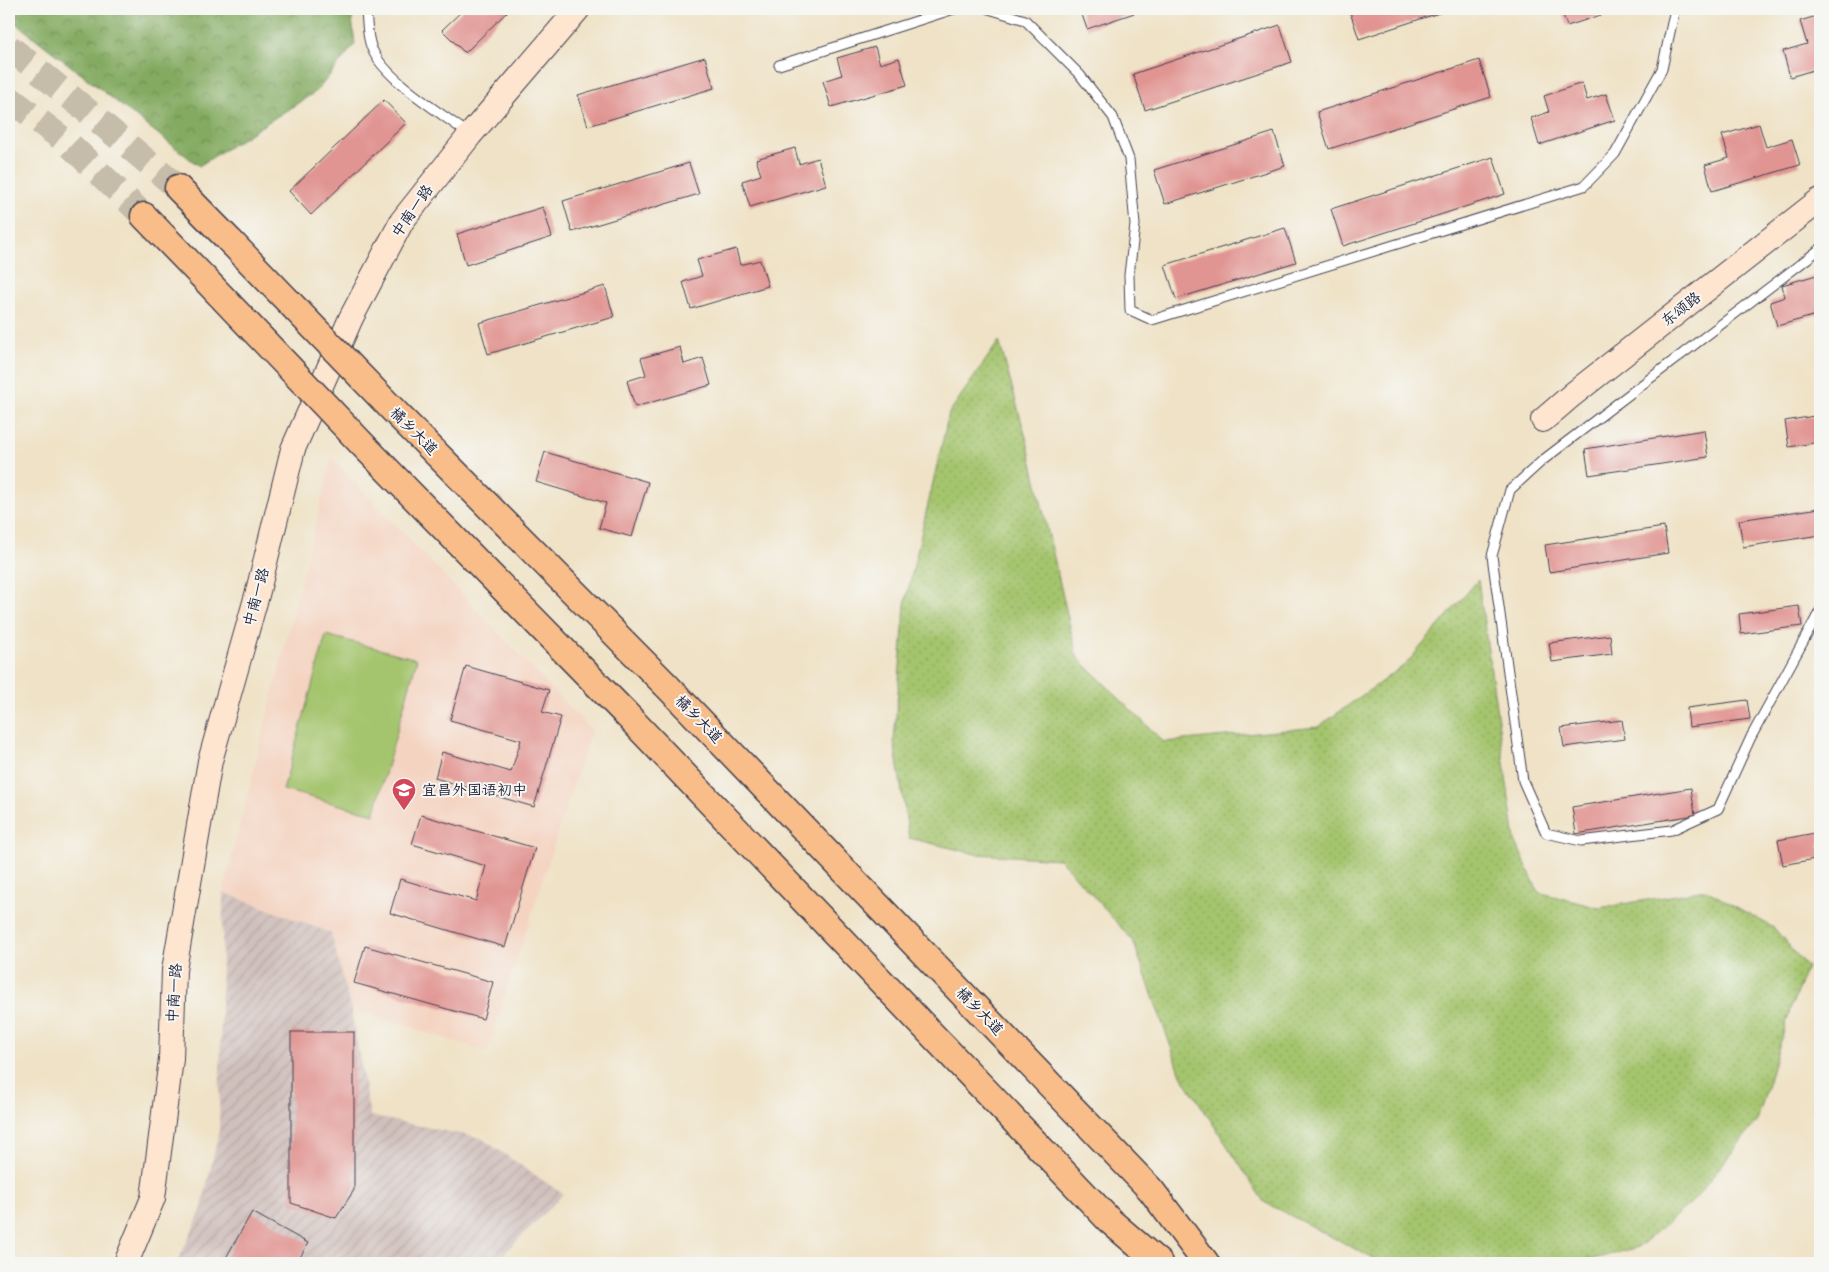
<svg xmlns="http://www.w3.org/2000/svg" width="1829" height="1272" viewBox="0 0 1829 1272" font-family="'Shantell Sans','LXGW WenKai TC',sans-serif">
<defs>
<pattern id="industrial-furrows" width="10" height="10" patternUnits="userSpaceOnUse" patternTransform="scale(1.25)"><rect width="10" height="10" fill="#d0c0bc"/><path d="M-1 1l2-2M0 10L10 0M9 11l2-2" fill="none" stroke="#b2a5a2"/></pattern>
<pattern id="grass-dots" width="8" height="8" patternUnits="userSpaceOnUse" patternTransform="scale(1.25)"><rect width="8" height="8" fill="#a4c46d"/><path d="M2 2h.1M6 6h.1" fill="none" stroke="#8da85f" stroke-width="1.8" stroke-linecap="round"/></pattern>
<pattern id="forest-crowns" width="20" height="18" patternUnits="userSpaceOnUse" patternTransform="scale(1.25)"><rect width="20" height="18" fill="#83aa60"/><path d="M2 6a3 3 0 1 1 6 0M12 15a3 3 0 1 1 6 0" fill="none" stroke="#6b8a50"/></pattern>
</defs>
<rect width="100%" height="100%" fill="#f6f6f2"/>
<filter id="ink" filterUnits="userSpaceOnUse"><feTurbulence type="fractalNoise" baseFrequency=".02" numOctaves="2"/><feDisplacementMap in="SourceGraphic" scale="10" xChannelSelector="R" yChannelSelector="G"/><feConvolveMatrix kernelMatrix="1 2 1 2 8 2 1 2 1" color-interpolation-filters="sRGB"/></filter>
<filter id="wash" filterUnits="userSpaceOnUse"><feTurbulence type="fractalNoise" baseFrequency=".0096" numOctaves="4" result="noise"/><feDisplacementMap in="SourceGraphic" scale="20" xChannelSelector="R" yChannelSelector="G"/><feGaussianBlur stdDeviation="1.12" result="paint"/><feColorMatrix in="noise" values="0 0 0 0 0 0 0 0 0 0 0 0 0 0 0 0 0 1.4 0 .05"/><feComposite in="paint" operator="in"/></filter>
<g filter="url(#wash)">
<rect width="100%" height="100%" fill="#efe2c6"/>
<path fill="#f4d3c0" d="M332 458 591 730 487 1052 351 1008 331 933 223 892Z"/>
<path fill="url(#industrial-furrows)" d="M223 892 331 933 351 1009 370 1116 481 1138 563 1194 500 1258 502 1263H177L201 1211 219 1131Z"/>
<path fill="url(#grass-dots)" stroke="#637354" d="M999 341 1027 441 1077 657 1164 742 1318 727 1406 664 1478 580 1515 840 1538 892 1599 908 1706 890 1774 928 1807 967 1790 1010 1757 1121 1693 1201 1639 1247 1578 1263H1382L1264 1202 1181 1075 1133 941 1060 859 976 854 909 838 894 741 905 604 949 413Z"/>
<path fill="url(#forest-crowns)" stroke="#52664e" d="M9 9H351L355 44 317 91 199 166 9 18Z"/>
<path fill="#a4c46d" stroke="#637354" d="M326 635 417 659 374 814 283 790Z"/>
<g id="blocks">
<path fill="#e19593" d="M464 9H510L465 53 442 30Z
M1080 9H1146L1087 29Z
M1349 9H1451L1359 39Z
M1561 9H1620L1567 26Z
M1820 15V68L1790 77 1783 51 1807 44 1800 21Z
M1280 25 1292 62 1145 110 1133 74Z
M875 47 880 64 899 58 907 85 831 107 823 81 842 75 837 58Z
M705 57 714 88 588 126 578 95Z
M1479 60 1491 97 1329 149 1317 112Z
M1582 83 1587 100 1606 94 1615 120 1539 145 1531 118 1549 112 1544 96Z
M384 100 406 123 311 215 289 191Z
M1759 124 1766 147 1792 139 1800 165 1712 191 1705 165 1729 158 1722 135Z
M1274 132 1285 166 1165 204 1154 170Z
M795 148 799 164 818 158 826 185 750 207 742 181 761 175 756 159Z
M1493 157 1505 194 1343 246 1331 209Z
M689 163 699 194 572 232 563 201Z
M543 207 552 237 466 265 457 234Z
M1285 228 1296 262 1176 299 1165 265Z
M736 249 740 265 760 260 768 286 691 309 683 282 702 276 697 260Z
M1820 274V314L1777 326 1770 302 1785 297 1782 285Z
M605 286 614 317 488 354 479 323Z
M680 347 684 364 703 358 711 385 635 407 627 381 646 375 641 358Z
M1820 415V442L1789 447 1785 421Z
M1704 430 1708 457 1589 475 1585 449Z
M545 452 648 482 632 537 599 528 606 503 536 482Z
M1820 508V535L1743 547 1739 520Z
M1664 527 1668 553 1549 572 1545 545Z
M1799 606 1802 626 1741 634 1739 614Z
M1610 635 1612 654 1552 662 1549 643Z
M466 666 549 690 542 712 561 717 534 807 435 778 442 752 511 772 521 740 450 720Z
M1747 700 1750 719 1689 727 1687 708Z
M1622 720 1625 739 1564 747 1561 728Z
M1691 788 1695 815 1576 834 1572 807Z
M421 815 535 848 505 947 390 913 400 879 476 901 486 866 412 844Z
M1820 832V858L1783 865 1778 840Z
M365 946 493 982 483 1019 354 983Z
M291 1032H354V1190L336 1218 291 1203Z
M252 1212 308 1243 297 1263H223Z"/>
</g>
</g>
<g filter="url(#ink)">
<use href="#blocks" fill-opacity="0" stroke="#413f50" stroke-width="1"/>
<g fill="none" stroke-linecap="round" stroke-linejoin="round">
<path stroke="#c6bcaa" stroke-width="26" stroke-dasharray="26 13" stroke-linecap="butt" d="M9 47 85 109 178 188
M9 98 69 144 144 216"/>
<defs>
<path id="lane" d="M366 9C367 22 367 39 373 51 387 81 443 114 470 135
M989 9 1025 20 1080 75 1113 117 1129 159 1135 225 1129 275 1130 310 1152 320 1584 186 1615 154 1662 69 1675 9
M779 65 954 9
M1820 249 1543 460 1510 490 1492 556 1523 781 1546 833 1581 841 1672 830 1718 809 1751 737 1820 611"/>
<path id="secondary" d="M1543 420 1572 395 1820 200
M126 1263 153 1198 171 1059 174 970 210 761 257 595 293 449 351 318 402 221 470 135 578 9"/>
<path id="primary" d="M178 188 232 243
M144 216 201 275
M666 685 1151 1190 1206 1263
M625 713 1110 1221 1159 1263"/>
</defs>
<use href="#lane" stroke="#413f50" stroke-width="11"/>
<use href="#secondary" stroke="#413f50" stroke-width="26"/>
<use href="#primary" stroke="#413f50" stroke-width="29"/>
<use href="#lane" stroke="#fff" stroke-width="9"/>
<use href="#secondary" stroke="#fde5d0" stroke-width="24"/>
<use href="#primary" stroke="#f9bd89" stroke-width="26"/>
<defs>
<path id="primary-bridge" d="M232 243 397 414 666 685
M201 275 362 444 625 713"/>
</defs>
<use href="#primary-bridge" stroke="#413f50" stroke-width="29" stroke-linecap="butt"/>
<use href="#primary-bridge" stroke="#f9bd89" stroke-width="26"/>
</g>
</g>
<defs>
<symbol id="school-pin" viewBox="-11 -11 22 30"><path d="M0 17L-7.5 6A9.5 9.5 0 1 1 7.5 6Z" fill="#d1495b" stroke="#f6f6f2"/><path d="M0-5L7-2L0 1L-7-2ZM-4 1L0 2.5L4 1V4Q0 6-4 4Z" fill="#fff"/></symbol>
</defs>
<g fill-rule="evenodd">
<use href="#school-pin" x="390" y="776" width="28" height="38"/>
</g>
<g text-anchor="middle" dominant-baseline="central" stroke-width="4" stroke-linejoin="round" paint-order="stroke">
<g font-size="15" fill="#22223b" stroke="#f6f6f2">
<text transform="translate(412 211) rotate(-55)">中南一路</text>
<text transform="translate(1681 309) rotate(-38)">东颂路</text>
<text transform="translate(414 431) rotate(45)">橘乡大道</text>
<text transform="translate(256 597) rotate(-75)">中南一路</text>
<text transform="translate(699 719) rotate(46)">橘乡大道</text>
<text transform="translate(174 993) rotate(-86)">中南一路</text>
<text transform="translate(980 1011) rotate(46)">橘乡大道</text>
</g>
<g font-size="15" fill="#22223b" stroke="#f6f6f2" text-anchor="start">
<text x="422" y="790">宜昌外国语初中</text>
</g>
</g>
<rect width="1829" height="1272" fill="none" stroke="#f6f6f2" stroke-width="30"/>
</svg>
